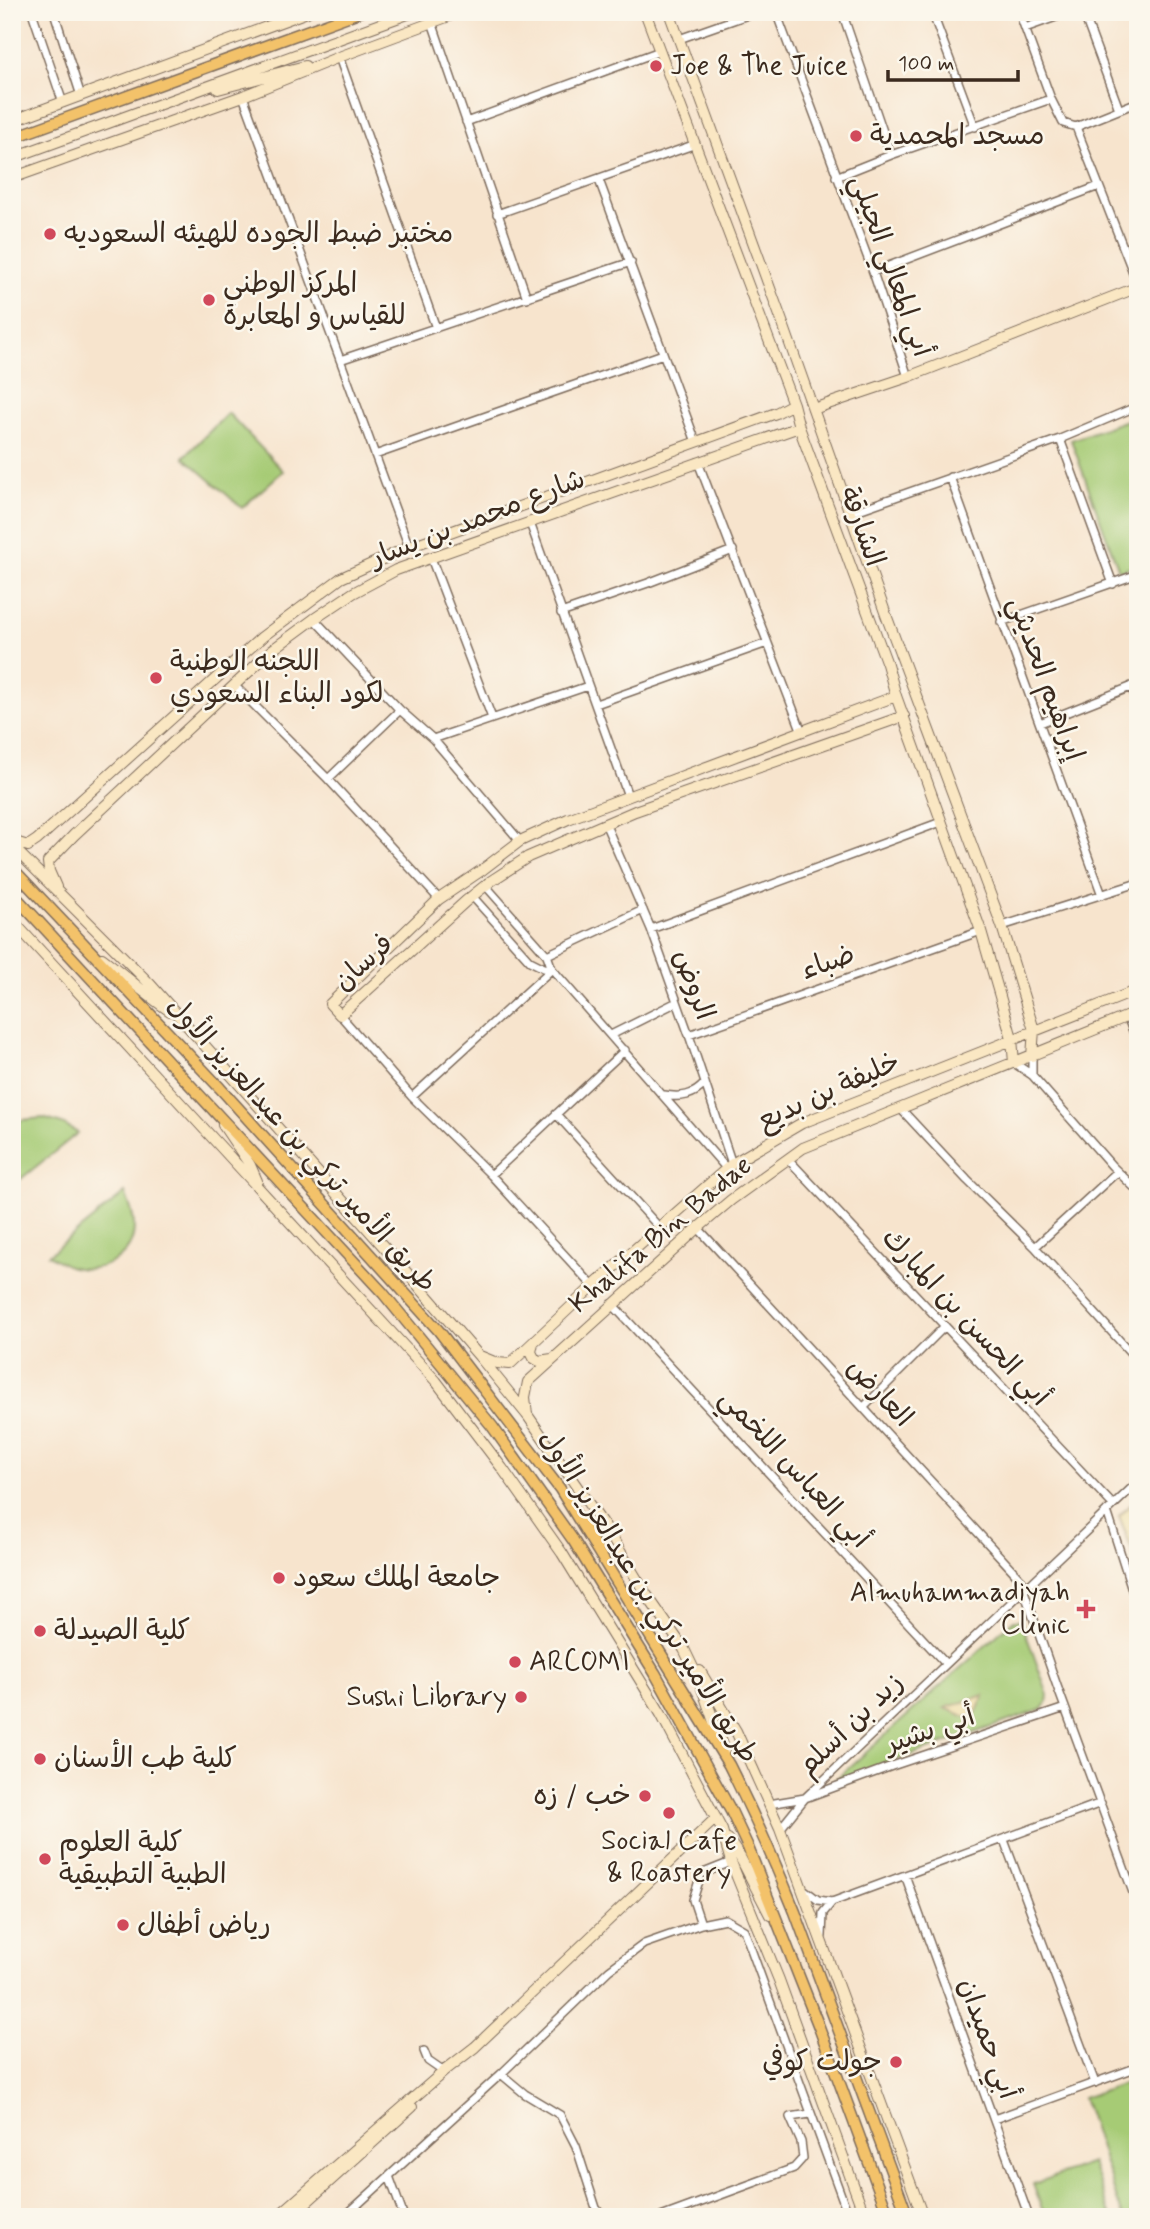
<svg xmlns="http://www.w3.org/2000/svg" width="1150" height="2229" viewBox="0 0 1150 2229" font-family="Mynerve,'Playpen Sans Arabic',sans-serif">
<rect width="100%" height="100%" fill="#fbf7ec"/>
<filter id="ink" filterUnits="userSpaceOnUse"><feTurbulence type="fractalNoise" baseFrequency=".0143" numOctaves="2"/><feDisplacementMap in="SourceGraphic" scale="14" xChannelSelector="R" yChannelSelector="G"/><feConvolveMatrix kernelMatrix="1 2 1 2 8 2 1 2 1" color-interpolation-filters="sRGB"/></filter>
<filter id="wash" filterUnits="userSpaceOnUse"><feTurbulence type="fractalNoise" baseFrequency=".00686" numOctaves="4" result="noise"/><feDisplacementMap in="SourceGraphic" scale="28" xChannelSelector="R" yChannelSelector="G"/><feGaussianBlur stdDeviation="1.57" result="paint"/><feColorMatrix in="noise" values="0 0 0 0 0 0 0 0 0 0 0 0 0 0 0 0 0 1.4 0 .05"/><feComposite in="paint" operator="in"/></filter>
<g filter="url(#wash)">
<rect width="100%" height="100%" fill="#f7e4cd"/>
<path fill="#a6cb75" stroke="#707a4a" stroke-width="2" d="M228 413 283 471 242 508 184 457Z
M1138 416V564L1119 571 1071 440Z
M43 1118 62 1124 78 1133 12 1186V1126L22 1120Z
M125 1193C129 1203 134 1214 134 1225 135 1258 101 1274 72 1267 64 1265 55 1259 48 1255Z
M1014 1620H1021L1048 1695 1047 1703 1043 1709 833 1782Z
M1138 2079V2217H1123L1083 2098Z
M1092 2163 1111 2217H1045L1033 2184Z"/>
<path fill="#eeda9e" stroke="#94825e" stroke-width="2" d="M1138 1498V1566L1119 1516Z
M984 1695 974 1718 971 1719 945 1708Z"/>
</g>
<g filter="url(#ink)">
<g fill="none" stroke-linecap="round" stroke-linejoin="round">
<defs>
<path id="street" d="M32 12 63 103
M54 12 81 96
M776 12 873 272 908 377
M842 12 891 155
M932 12 975 127
M1019 12 1051 99 1063 123 1076 127 1136 280 1133 289 1138 305
M1083 12 1119 109
M432 22 527 298
M1025 28 1070 12
M679 39 756 12
M339 57 436 328
M243 96 409 547
M466 122 660 51
M1076 127 1138 102
M836 177 891 155 1051 99
M599 180 696 442
M497 214 696 144
M873 272 1099 186
M340 360 631 262
M1060 439 1113 584
M375 455 663 354
M698 462 802 732
M950 477 1102 895
M850 513 1060 439 1138 406
M530 523 628 796
M431 558 492 718
M561 613 648 583 733 550
M314 619 400 710 433 739 520 841
M1001 622 1138 574
M234 685 328 779 439 899
M1131 686 1138 702
M596 704 767 643
M1040 723 1138 684
M433 739 588 686
M328 779 400 710
M605 823 651 929 689 1035 732 1164
M485 885 547 955 552 969 726 1168
M472 896 530 961 544 968 551 969
M1002 926 1138 883
M651 929 941 822
M547 955 643 910
M340 1015 412 1097 491 1175 593 1286
M1127 1016 1138 1043
M611 1035 677 1002
M689 1035 981 931
M1032 1056V1075
M1014 1063 1032 1075 1112 1166 1138 1191
M664 1095C681 1098 694 1096 705 1083
M412 1097 552 969
M900 1108 967 1180 1035 1247 1138 1361
M556 1114 659 1227
M788 1159 1113 1505
M491 1175 625 1050
M698 1228 1028 1587
M1035 1247 1117 1172
M612 1304 946 1664
M864 1407 944 1327
M1107 1511 1138 1608
M1024 1591 1057 1686 1138 1906
M769 1804 805 1798 892 1766 1065 1708
M780 1829 805 1798 1138 1482
M1004 1840 1095 2083
M905 1875 1029 2217
M802 1888 818 1900 832 1902 1101 1803
M701 1924 693 1900 701 1874 731 1862
M822 1936 823 1913 832 1902
M424 2051 428 2061 441 2070 447 2068
M501 2074 525 2094 560 2115 576 2146 596 2208 603 2217
M994 2119 1138 2067
M389 2176 404 2217
M344 2217 501 2074 609 1970 644 1944 701 1924 725 1919 744 1930 849 2217
M661 2217 794 2168 803 2158 801 2142 790 2117 810 2114"/>
<path id="secondary" d="M645 12 793 404 799 427 887 664 896 696 981 931 1012 1038 1014 1063
M669 12 783 324 886 615 1002 926 1034 1030 1032 1056
M218 89 305 66
M12 121 307 12
M12 158 413 12
M12 178 243 96 339 57 460 12
M813 409 908 377 1133 289 1138 291
M896 696 568 819 520 841 482 870 439 899 330 1004 340 1015 466 901 491 881 528 857 635 811 904 716
M12 841 28 846 37 840 262 637 341 578 409 547 776 413 793 404
M12 846 150 984 416 1283 479 1356 528 1416 611 1536 644 1591 684 1649 700 1682 724 1751
M56 887 49 871 48 862 74 835 272 650 314 619 353 593 396 570 799 427
M12 920 436 1381 502 1468 562 1553 661 1714 722 1830 731 1862 779 1980 865 2217
M102 958C125 975 146 995 170 1011
M223 1125 250 1165 257 1181
M533 1343 531 1352 534 1358 539 1361 552 1359
M480 1356 497 1363 510 1364 593 1286 732 1164 802 1123 1138 990
M527 1415 525 1397 528 1382 698 1228 731 1200 803 1148 1138 1012
M700 1671 736 1731 780 1829 923 2217
M728 1839 740 1857 770 1915
M277 2217 448 2068 475 2047 716 1818
M290 2217 412 2107"/>
<path id="primary" d="M12 138 359 12
M12 868 220 1088 439 1331 560 1489 729 1765C753 1813 775 1862 795 1912L908 2217
M12 893 383 1293 492 1426 573 1540 655 1673 731 1811 747 1845 819 2027 889 2217"/>
</defs>
<use href="#street" stroke="#7d6b5b" stroke-width="10"/>
<use href="#secondary" stroke="#7d6b5b" stroke-width="12"/>
<use href="#primary" stroke="#7d6b5b" stroke-width="13"/>
<use href="#street" stroke="#fff" stroke-width="7"/>
<use href="#secondary" stroke="#fae7c3" stroke-width="10"/>
<use href="#primary" stroke="#f3c26a" stroke-width="10"/>
</g>
</g>
<g fill="#d1495b" stroke="#fbf7ec" stroke-width="2.5">
<circle cx="656" cy="66" r="7"/>
<circle cx="856" cy="136" r="7"/>
<circle cx="50" cy="234" r="7"/>
<circle cx="209" cy="300" r="7"/>
<circle cx="156" cy="678" r="7"/>
<circle cx="279" cy="1578" r="7"/>
<path d="M1082.5 1598.5h7v7h7v7h-7v7h-7v-7h-7v-7h7z"/>
<circle cx="40" cy="1631" r="7"/>
<circle cx="515" cy="1662" r="7"/>
<circle cx="521" cy="1697" r="7"/>
<circle cx="40" cy="1759" r="7"/>
<circle cx="645" cy="1796" r="7"/>
<circle cx="669" cy="1813" r="7"/>
<circle cx="45" cy="1859" r="7"/>
<circle cx="123" cy="1925" r="7"/>
<circle cx="896" cy="2062" r="7"/>
</g>
<g text-anchor="middle" dominant-baseline="central" stroke-width="5" stroke-linejoin="round" paint-order="stroke">
<g font-size="28" fill="#3b2a1e" stroke="#fbf7ec" text-anchor="start">
<text x="670" y="66">Joe &amp; The Juice</text>
<text x="870" y="136">مسجد المحمدية</text>
<text x="64" y="234">مختبر ضبط الجوده للهيئه السعوديه</text>
<text x="223" y="284">المركز الوطني<tspan x="223" dy="32">للقياس و المعابرة</tspan></text>
<text x="170" y="662">اللجنه الوطنية<tspan x="170" dy="32">لكود البناء السعودي</tspan></text>
<text x="293" y="1578">جامعة الملك سعود</text>
<text x="1070" y="1593" text-anchor="end">Almuhammadiyah<tspan x="1070" dy="32">Clinic</tspan></text>
<text x="54" y="1631">كلية الصيدلة</text>
<text x="529" y="1662">ARCOMI</text>
<text x="507" y="1697" text-anchor="end">Sushi Library</text>
<text x="54" y="1759">كلية طب الأسنان</text>
<text x="631" y="1796" text-anchor="end">خب / زه</text>
<text x="669" y="1841" text-anchor="middle">Social Cafe<tspan x="669" dy="32">&amp; Roastery</tspan></text>
<text x="59" y="1843">كلية العلوم<tspan x="59" dy="32">الطبية التطبيقية</tspan></text>
<text x="137" y="1925">رياض أطفال</text>
<text x="882" y="2062" text-anchor="end">جولت كوفي</text>
</g>
<g font-size="28" fill="#3b2a1e" stroke="#fbf7ec">
<text transform="translate(890 266) rotate(70)">أبي المعالي الجيلي</text>
<text transform="translate(478 519) rotate(-21)">شارع محمد بن يسار</text>
<text transform="translate(861 527) rotate(70)">الشارقة</text>
<text transform="translate(1045 679) rotate(70)">إبراهيم الحديثي</text>
<text transform="translate(364 963) rotate(-42)">فرسان</text>
<text transform="translate(828 963) rotate(-20)">ضباء</text>
<text transform="translate(693 985) rotate(70)">الروض</text>
<text transform="translate(829 1092) rotate(-24)">خليفة بن بديع</text>
<text transform="translate(301 1145) rotate(48)">طريق الأمير تركي بن عبدالعزيز الأول</text>
<text transform="translate(661 1235) rotate(-40)">Khalifa Bin Badae</text>
<text transform="translate(965 1318) rotate(47)">أبي الحسن بن المبارك</text>
<text transform="translate(879 1393) rotate(47)">العارض</text>
<text transform="translate(794 1469) rotate(47)">أبي العباس اللخمي</text>
<text transform="translate(648 1597) rotate(58)">طريق الأمير تركي بن عبدالعزيز الأول</text>
<text transform="translate(851 1725) rotate(-44)">زيد بن أسلم</text>
<text transform="translate(930 1731) rotate(-19)">أبي بشير</text>
<text transform="translate(987 2039) rotate(70)">أبي حميدان</text>
</g>
</g>
<rect width="1150" height="2229" fill="none" stroke="#fbf7ec" stroke-width="42"/>
<path d="M888 70v10h130v-10" fill="none" stroke="#3b2a1e" stroke-width="3.5"/>
<text x="898" y="70" font-size="21" fill="#3b2a1e" stroke="#fbf7ec" stroke-width="5" paint-order="stroke">100 m</text>
</svg>
